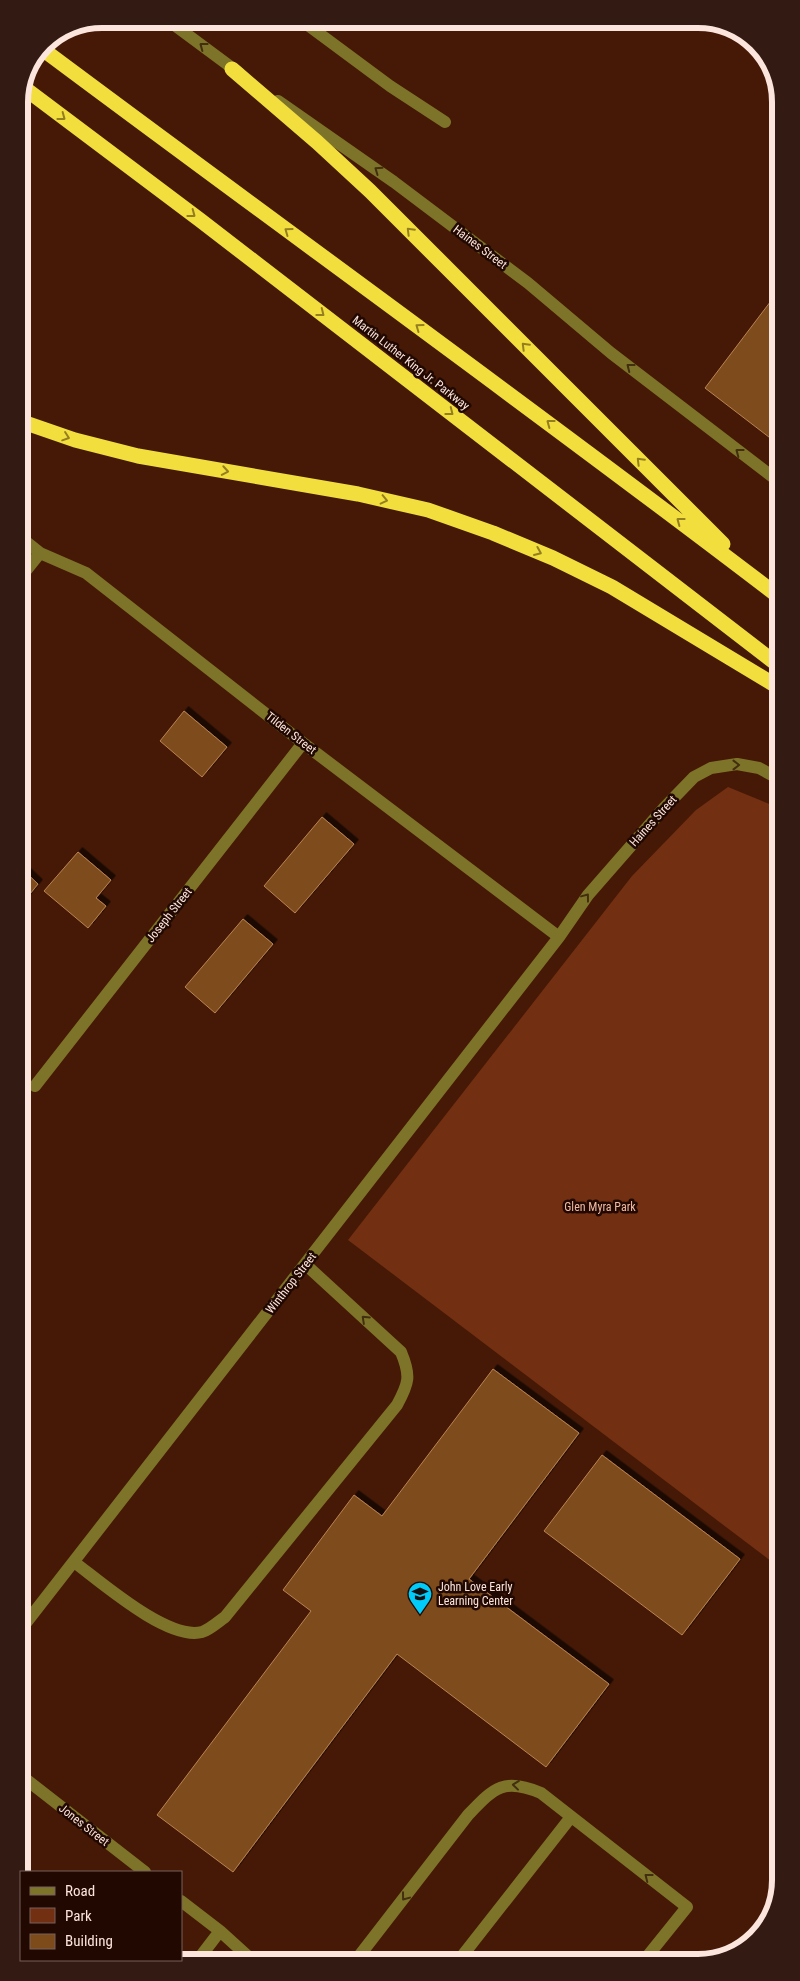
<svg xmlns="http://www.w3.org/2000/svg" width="800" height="1981" viewBox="0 0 800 1981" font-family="'Roboto Condensed',sans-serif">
<defs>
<filter id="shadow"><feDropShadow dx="4.5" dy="-4.5" stdDeviation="0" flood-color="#0009"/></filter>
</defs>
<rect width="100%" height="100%" fill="#451906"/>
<path fill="#732f12" d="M728 787 779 808 780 1568 348 1240 632 876 696 810Z"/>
<path fill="#7d4b1a" stroke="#ba8353" filter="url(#shadow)" d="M777 293 778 444 705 388Z
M184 711 227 747 202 777 160 741Z
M322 817 354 844 295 913 264 886Z
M78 852 111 880 96 898 106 906 88 928 44 891Z
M21 868 38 884 21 905Z
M243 919 273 944 215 1013 185 987Z
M493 1369 579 1433 469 1579 609 1684 546 1767 397 1654 233 1872 157 1815 311 1611 283 1590 354 1495 382 1516Z
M602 1455 740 1559 682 1635 544 1531Z"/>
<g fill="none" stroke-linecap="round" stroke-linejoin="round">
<path stroke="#8d6a5b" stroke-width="3" stroke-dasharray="2.5 4" stroke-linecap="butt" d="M774 845 779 849"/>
<path stroke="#7e7429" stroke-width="12" d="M305 23 390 86 445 122
M173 24 239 73
M278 101 394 182 528 283 611 353 778 481
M20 537 40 553 86 573 303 743 559 937
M20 578 40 553
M35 1086 303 743
M74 1562C101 1582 168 1641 202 1632 209 1630 218 1622 225 1617L397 1405C409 1383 411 1376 401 1352L305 1264
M22 1628 559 937 588 895 664 808 694 777 711 768 737 764 759 768 779 779
M23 1777 145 1872
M181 1901 220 1931 253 1961
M356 1960 468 1815C494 1788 503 1777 541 1793L687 1907 646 1958
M459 1960 571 1817
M197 1961 220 1931"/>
<path stroke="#f2de3c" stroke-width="15" d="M41 48C286 231 535 410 778 596
M232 69 317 142 370 191 723 544
M23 87 200 220 778 665
M20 421 75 440 138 456 358 494 428 510 493 533 553 558 612 587 778 687"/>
</g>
<defs><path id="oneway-chevron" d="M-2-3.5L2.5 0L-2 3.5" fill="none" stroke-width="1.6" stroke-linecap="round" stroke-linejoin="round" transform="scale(1.25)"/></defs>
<g stroke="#422e10">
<use href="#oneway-chevron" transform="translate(203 46) rotate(-143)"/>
<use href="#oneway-chevron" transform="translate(378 170) rotate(-145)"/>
<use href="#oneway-chevron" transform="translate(630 367) rotate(-142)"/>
<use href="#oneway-chevron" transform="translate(739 452) rotate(-143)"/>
<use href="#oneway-chevron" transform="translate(736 765)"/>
<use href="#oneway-chevron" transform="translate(586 897) rotate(-53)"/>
<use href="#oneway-chevron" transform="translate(365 1319) rotate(-137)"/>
<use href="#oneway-chevron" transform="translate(516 1785) rotate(-174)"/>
<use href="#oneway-chevron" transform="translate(648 1877) rotate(-142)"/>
<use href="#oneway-chevron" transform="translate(405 1897) rotate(127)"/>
</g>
<g stroke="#947e22">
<use href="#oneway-chevron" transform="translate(62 117) rotate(37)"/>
<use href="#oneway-chevron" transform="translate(192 214) rotate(37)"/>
<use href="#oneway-chevron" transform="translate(288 231) rotate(-144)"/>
<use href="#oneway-chevron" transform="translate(410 231) rotate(-135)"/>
<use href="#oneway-chevron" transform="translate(321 313) rotate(38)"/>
<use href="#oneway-chevron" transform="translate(419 327) rotate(-144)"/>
<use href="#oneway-chevron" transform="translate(525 346) rotate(-135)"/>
<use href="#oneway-chevron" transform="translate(450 412) rotate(38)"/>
<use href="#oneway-chevron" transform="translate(550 423) rotate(-143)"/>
<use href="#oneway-chevron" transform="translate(66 437) rotate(19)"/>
<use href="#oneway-chevron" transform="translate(640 461) rotate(-135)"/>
<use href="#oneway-chevron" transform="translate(225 471) rotate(10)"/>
<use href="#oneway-chevron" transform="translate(384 500) rotate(13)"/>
<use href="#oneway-chevron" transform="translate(680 521) rotate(-143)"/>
<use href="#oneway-chevron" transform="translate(538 552) rotate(23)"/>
</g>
<defs>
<symbol id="school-pin" viewBox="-11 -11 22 30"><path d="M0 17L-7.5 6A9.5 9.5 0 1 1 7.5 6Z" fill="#00cbf9" stroke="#210902"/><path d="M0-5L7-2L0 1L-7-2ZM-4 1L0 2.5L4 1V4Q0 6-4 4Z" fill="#111"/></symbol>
</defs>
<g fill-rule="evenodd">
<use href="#school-pin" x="406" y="1580" width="28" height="38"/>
</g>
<g text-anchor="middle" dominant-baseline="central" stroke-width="5" stroke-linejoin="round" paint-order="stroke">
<g font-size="12" fill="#fce5dd" stroke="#210902">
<text transform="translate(480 247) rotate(37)">Haines Street</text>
<text transform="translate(411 363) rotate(38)">Martin Luther King Jr. Parkway</text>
<text transform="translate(291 733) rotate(38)">Tilden Street</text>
<text transform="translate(653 821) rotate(-48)">Haines Street</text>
<text transform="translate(169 915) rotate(-52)">Joseph Street</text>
<text transform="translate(291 1283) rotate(-52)">Winthrop Street</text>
<text transform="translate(84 1825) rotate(38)">Jones Street</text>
</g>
<g font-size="12" fill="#f2b9a3" stroke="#210902">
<text x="600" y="1207">Glen Myra Park</text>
</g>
<g font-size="12" fill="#fce5dd" stroke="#210902" text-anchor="start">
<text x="438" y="1587">John Love Early<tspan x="438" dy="14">Learning Center</tspan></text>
</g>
</g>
<path d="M0 0H800V1981H0ZM102 28H698A74 74 0 0 1 772 102V1880A74 74 0 0 1 698 1954H102A74 74 0 0 1 28 1880V102A74 74 0 0 1 102 28Z" fill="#331b14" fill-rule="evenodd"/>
<path fill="none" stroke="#fce5dd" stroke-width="6" d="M102 28H698A74 74 0 0 1 772 102V1880A74 74 0 0 1 698 1954H102A74 74 0 0 1 28 1880V102A74 74 0 0 1 102 28Z"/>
<rect x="20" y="1871" width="162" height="90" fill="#210902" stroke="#79615a"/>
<rect x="30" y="1887" width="25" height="8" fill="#7e7429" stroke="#79615a"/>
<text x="65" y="1896" font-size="15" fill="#fce5dd">Road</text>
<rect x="30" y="1908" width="25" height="15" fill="#732f12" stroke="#79615a"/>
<text x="65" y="1921" font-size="15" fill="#fce5dd">Park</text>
<rect x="30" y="1934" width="25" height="15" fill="#7d4b1a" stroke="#79615a"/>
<text x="65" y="1946" font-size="15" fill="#fce5dd">Building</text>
</svg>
